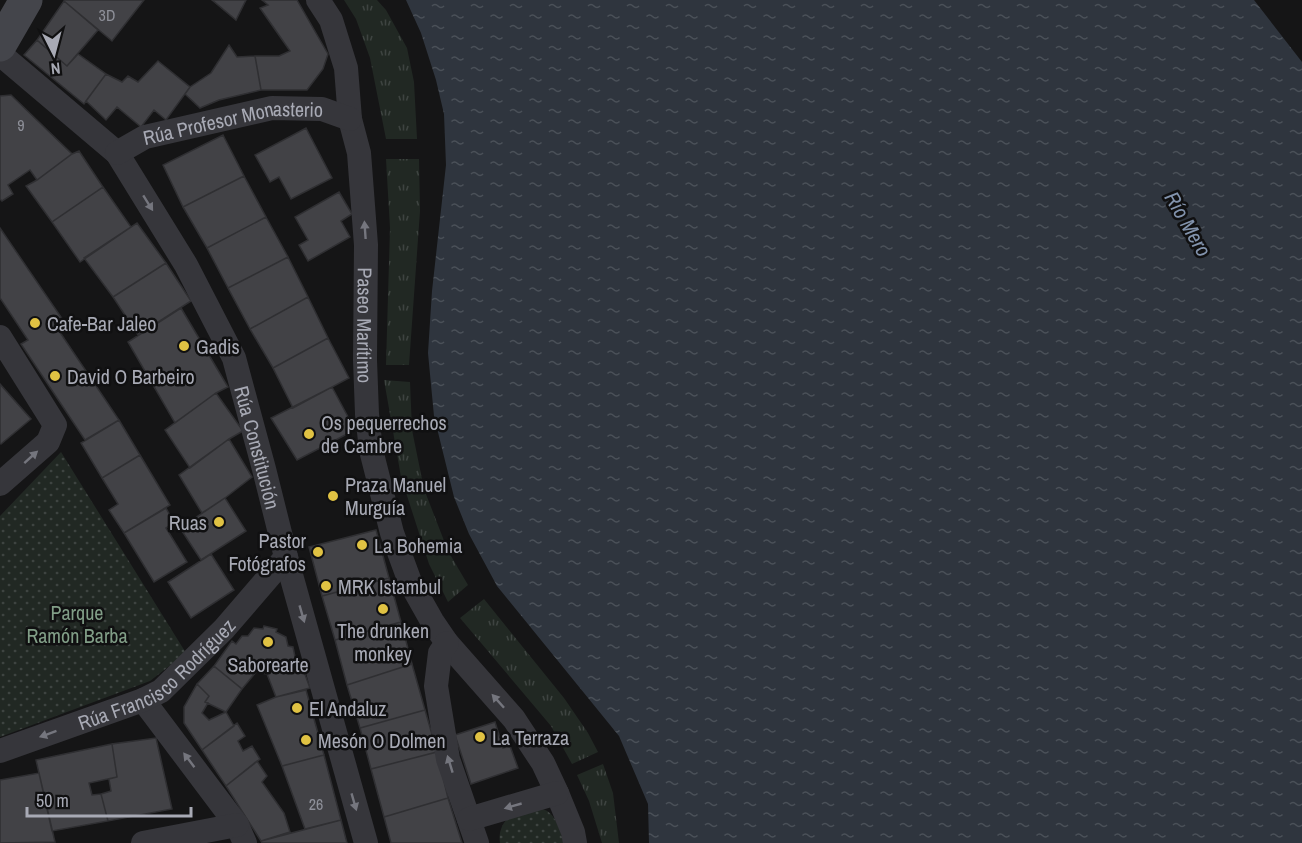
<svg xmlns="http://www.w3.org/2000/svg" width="1302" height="843" viewBox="0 0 1302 843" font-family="'Archivo Narrow',sans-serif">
<defs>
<pattern id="grass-tufts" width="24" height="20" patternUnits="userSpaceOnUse" patternTransform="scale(1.5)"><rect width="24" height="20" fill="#212823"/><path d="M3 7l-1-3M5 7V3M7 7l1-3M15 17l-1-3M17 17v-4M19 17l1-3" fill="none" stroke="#3e4441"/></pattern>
<pattern id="park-dots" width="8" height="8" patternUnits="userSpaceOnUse" patternTransform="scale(1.5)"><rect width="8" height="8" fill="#212823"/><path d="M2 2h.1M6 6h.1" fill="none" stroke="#3e4441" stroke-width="1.8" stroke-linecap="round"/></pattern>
<pattern id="water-ripples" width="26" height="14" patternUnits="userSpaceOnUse" patternTransform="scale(1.5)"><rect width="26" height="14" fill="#2f353e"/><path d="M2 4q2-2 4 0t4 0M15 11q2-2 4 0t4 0" fill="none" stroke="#4a5058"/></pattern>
</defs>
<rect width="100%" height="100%" fill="#151516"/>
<path fill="url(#grass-tufts)" d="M344 0H377L386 10 407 48 414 82 417 139H386L370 58 356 19Z
M386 159H419L420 211 409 365H386L390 228Z
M384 380 410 382 412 430 424 489 448 551 468 585 448 602 429 564 401 477Z
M484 599 564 698 588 733 598 752 572 764 551 726 460 618Z
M603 764 613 793 619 843H602L589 801 577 775Z"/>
<path fill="url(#park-dots)" d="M61 452 186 653 150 681 0 737V516Z
M542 809C556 812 560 831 564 843H500C498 833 503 819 513 815 522 811 533 811 542 809Z"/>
<path fill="url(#water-ripples)" d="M406 0H1254L1302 62V843H649L648 804 619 736 497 586 469 534 454 497 434 416 428 353 432 291 446 165 444 114 436 80 421 33Z"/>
<path fill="#424246" stroke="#2f2f32" stroke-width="1.5" d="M65 0H144L112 41 64 1Z
M212 0H246L236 20Z
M262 0H297L328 54 323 69 307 90H261L255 56H279L290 51 260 8 268 5Z
M64 1 98 30 67 66 37 40Z
M37 40 67 66 78 54 106 74 84 104 24 55Z
M229 45 237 57 255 56 261 90 219 100 200 108 185 94 190 87 211 73Z
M158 61 190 87 166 120 154 110 141 127 117 107 106 120 86 101 106 74 122 82 128 76 138 82Z
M11 95 72 154 37 180 30 170 8 185 13 194 2 201 0 199V96Z
M306 128 332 178 291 199 279 177 270 182 255 155Z
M223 135 244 176 183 207 163 165Z
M79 151 103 187 52 222 26 186 37 180 72 154Z
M244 176 266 217 207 248 183 207Z
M103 187 131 227 80 262 52 222Z
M339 192 352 214 341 221 350 237 308 261 299 245 308 240 295 217Z
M266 217 288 257 228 288 207 248Z
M137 223 166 263 113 297 84 258Z
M0 228 63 320 55 325 119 420 85 440 21 344 28 340 0 298Z
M288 257 308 297 250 329 228 288Z
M166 263 191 301 138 335 113 297Z
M308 297 328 338 273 368 250 329Z
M181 308 228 387 216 393 175 423 128 342Z
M328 338 349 378 293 408 273 368Z
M0 384 31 419 1 444 0 443Z
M332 387 355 430 297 460 271 418Z
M216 393 243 431 229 439 190 468 165 430Z
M119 420 140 455 102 478 81 443Z
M229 439 252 477 225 498 202 513 179 475Z
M140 455 170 505 124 533 109 510 118 504 102 478Z
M225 498 246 531 201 560 180 528Z
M166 508 174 523 166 528 187 562 154 582 124 533Z
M376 530 389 578 322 596 309 547Z
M211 554 234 590 191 618 168 582Z
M389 578 401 622 335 640 322 596Z
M401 622 412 664 347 685 335 640Z
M264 626 277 629 276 632 286 637 288 646 293 647 295 657 299 658 310 688 276 697 267 674 256 672 242 689 214 666 232 641 236 644 242 636H248L254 628 263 629Z
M412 664 425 710 360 728 347 685Z
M214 666 242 689 226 712 205 702 209 696 197 684Z
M197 684 209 696 205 702 208 703 202 713 209 720 226 712 234 726 202 750 184 723V707Z
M306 690 324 755 282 766 257 705 276 697Z
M425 710 437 752 371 769 360 728Z
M495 722 503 748 510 746 518 768 471 784 455 735Z
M237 723 245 736 238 741 243 751 252 746 260 759 226 786 202 750Z
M156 738 172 809 108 821 101 794 111 791 109 779 117 777 112 744Z
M112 744 117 777 89 783 92 795 101 794 108 821 52 831 36 760Z
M437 752 448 798 384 817 371 769Z
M324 755 341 820 305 829 282 766Z
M257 761 267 776 262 782 284 813 290 832 261 841 226 786Z
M39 773 55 842 0 843V780Z
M448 798 462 843H391L384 817Z
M341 820 347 843H262L261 841Z"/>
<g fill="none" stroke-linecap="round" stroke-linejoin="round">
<g stroke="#36363b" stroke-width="24">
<path id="s1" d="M318 0 331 20 346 68 350 119 359 153 366 245 365 360 367 414 371 450 392 533 410 582 432 621 447 643 514 719 543 763 557 793 573 832 575 843"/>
<path id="s2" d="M0 54 117 153 186 265 234 358 264 469 286 557 366 843"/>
<path id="s3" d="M117 153 145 137 272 108 322 109 350 119"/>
<path d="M0 337 55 425 48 442 0 484"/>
<path d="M447 643 440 653 436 686 448 759 477 843"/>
<path d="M143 700 237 825 245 843"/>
<path id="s4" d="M0 751 143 700 161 691 224 629 286 557"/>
<path d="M469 819 557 793"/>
<path d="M143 843 237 825"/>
</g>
<path stroke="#44454b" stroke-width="33" d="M0 45 26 0"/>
</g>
<defs><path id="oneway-solid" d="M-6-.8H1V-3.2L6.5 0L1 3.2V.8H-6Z" transform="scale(1.5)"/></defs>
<g fill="#75767e">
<use href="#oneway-solid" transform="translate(148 203) rotate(58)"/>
<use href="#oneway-solid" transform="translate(365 230) rotate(-94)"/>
<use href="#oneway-solid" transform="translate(31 457) rotate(-42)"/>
<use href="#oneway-solid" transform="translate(302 614) rotate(74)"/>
<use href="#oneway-solid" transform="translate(498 701) rotate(-132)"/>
<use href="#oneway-solid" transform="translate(48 734) rotate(160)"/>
<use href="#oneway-solid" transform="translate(189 760) rotate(-127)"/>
<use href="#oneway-solid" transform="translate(450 764) rotate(-107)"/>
<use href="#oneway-solid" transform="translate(354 802) rotate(74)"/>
<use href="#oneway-solid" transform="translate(513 806) rotate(164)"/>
</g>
<g fill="#e0c243" stroke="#101011" stroke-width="2">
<circle cx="35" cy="323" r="6"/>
<circle cx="184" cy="346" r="6"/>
<circle cx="55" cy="376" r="6"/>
<circle cx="309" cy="434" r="6"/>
<circle cx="333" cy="496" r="6"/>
<circle cx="219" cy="522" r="6"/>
<circle cx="362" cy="545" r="6"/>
<circle cx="318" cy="552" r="6"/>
<circle cx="326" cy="586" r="6"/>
<circle cx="383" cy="609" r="6"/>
<circle cx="268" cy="642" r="6"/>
<circle cx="297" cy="708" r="6"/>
<circle cx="480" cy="737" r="6"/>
<circle cx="306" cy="740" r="6"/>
</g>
<g text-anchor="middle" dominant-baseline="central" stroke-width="5" stroke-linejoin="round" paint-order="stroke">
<g font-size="16" fill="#8e9099">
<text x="107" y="15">3D</text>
<text x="21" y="125">9</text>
<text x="316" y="804">26</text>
</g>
<g font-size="20" fill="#a8aab5" stroke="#101011">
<text stroke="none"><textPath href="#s3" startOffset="122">Rúa Profesor Monasterio</textPath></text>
<text stroke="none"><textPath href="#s1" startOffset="333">Paseo Marítimo</textPath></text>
<text stroke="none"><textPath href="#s2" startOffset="482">Rúa Constitución</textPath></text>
<text stroke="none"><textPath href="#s4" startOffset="177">Rúa Francisco Rodríguez</textPath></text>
</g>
<g font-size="20" fill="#a8aab5" stroke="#101011" text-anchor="start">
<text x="47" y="323">Cafe-Bar Jaleo</text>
<text x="196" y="346">Gadis</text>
<text x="67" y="376">David O Barbeiro</text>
<text x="321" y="422">Os pequerrechos<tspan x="321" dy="23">de Cambre</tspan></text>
<text x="345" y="484">Praza Manuel<tspan x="345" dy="23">Murguía</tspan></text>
<text x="207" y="522" text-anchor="end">Ruas</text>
<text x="306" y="540" text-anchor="end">Pastor<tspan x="306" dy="23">Fotógrafos</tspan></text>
<text x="374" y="545">La Bohemia</text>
<text x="338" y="586">MRK Istambul</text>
<text x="383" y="630" text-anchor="middle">The drunken<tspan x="383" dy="23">monkey</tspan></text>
<text x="268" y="664" text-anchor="middle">Saborearte</text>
<text x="309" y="708">El Andaluz</text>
<text x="492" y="737">La Terraza</text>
<text x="318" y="740">Mesón O Dolmen</text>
</g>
<g font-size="20" fill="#819e87" stroke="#101011">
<text x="77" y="612">Parque<tspan x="77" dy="23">Ramón Barba</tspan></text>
</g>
<g font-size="21" font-style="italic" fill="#8293ad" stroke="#101011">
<text transform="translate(1188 224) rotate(60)">Río Mero</text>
</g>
</g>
<g transform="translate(54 54) rotate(174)" stroke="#101011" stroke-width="4.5" paint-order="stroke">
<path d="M0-4.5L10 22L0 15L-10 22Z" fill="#a8aab5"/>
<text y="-9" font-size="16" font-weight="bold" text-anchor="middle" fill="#a8aab5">N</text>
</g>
<path d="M27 807v9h164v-9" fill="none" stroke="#a8aab5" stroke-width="3"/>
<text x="36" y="807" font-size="18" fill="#a8aab5" stroke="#101011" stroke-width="4.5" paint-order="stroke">50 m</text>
</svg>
